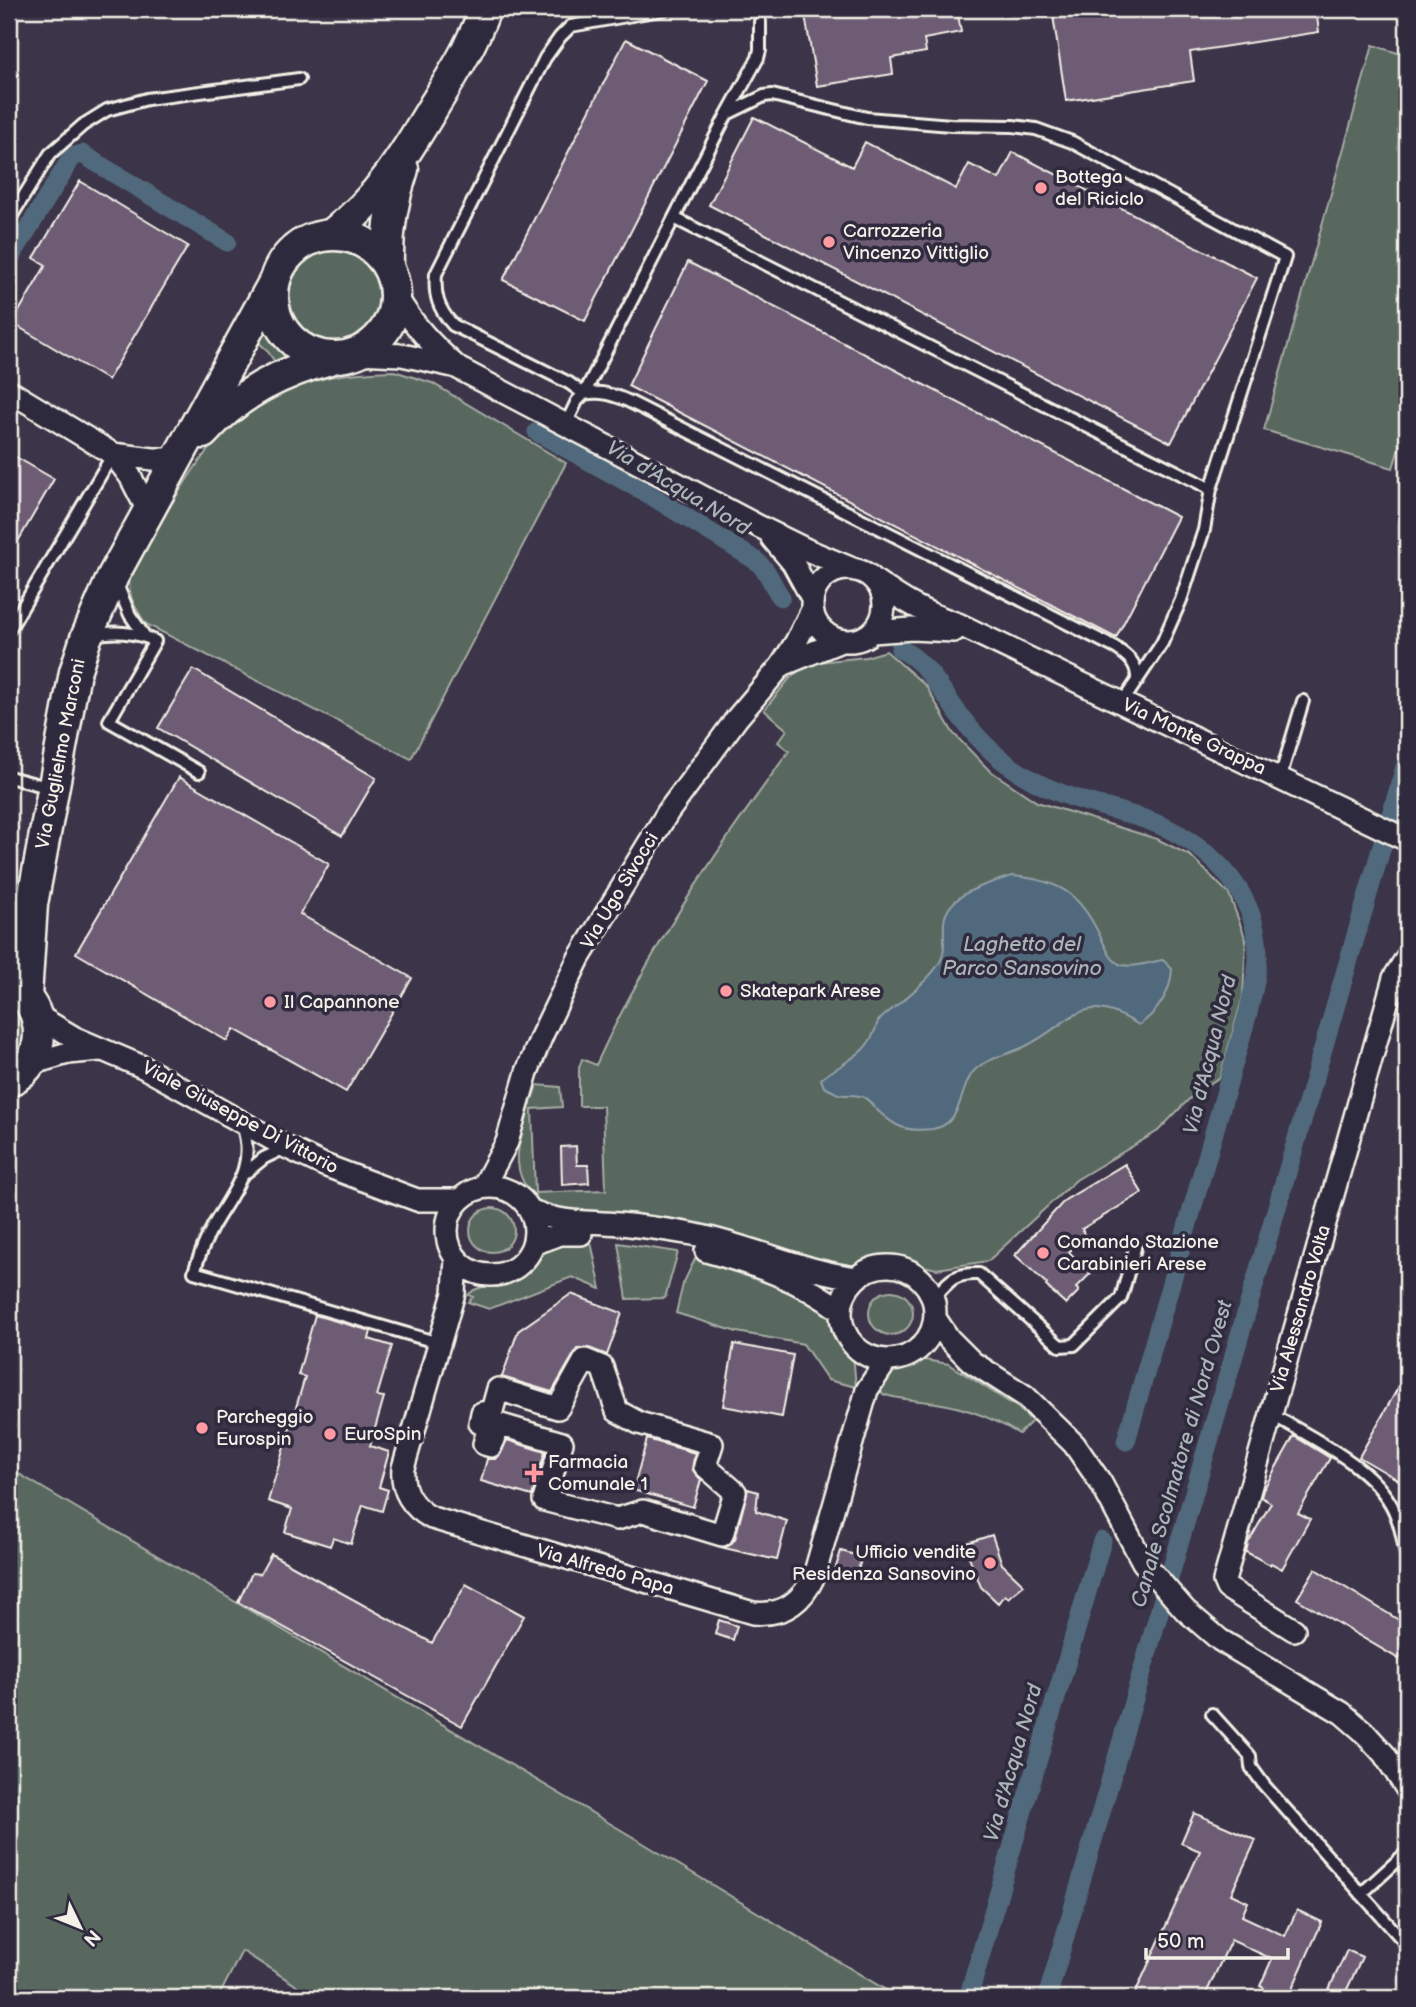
<svg xmlns="http://www.w3.org/2000/svg" width="1416" height="2007" viewBox="0 0 1416 2007" font-family="'Balsamiq Sans',sans-serif">
<rect width="100%" height="100%" fill="#3c3448"/>
<filter id="ink" filterUnits="userSpaceOnUse"><feTurbulence type="fractalNoise" baseFrequency=".0143" numOctaves="2"/><feDisplacementMap in="SourceGraphic" scale="14" xChannelSelector="R" yChannelSelector="G"/><feConvolveMatrix kernelMatrix="1 2 1 2 8 2 1 2 1" color-interpolation-filters="sRGB"/></filter>
<g filter="url(#ink)">
<path fill="#59685f" stroke="#a6aca4" stroke-width="2" d="M1373 45 1407 56V422L1393 468 1264 430Z
M287 296a48 48 0 1 1 96 0a48 48 0 1 1-96 0Z
M264 325 272 340 294 359 277 365 266 349 255 340Z
M394 371 432 383 566 463 411 759 146 624C135 608 127 596 130 575 132 564 144 549 151 538 182 487 213 426 270 397 310 377 350 372 394 371Z
M886 651 926 686 953 733 989 770 1037 802 1157 839 1191 856 1229 894 1246 940 1243 996 1220 1077 1195 1093 1158 1131 1076 1180 988 1261 937 1269 923 1266 905 1257 880 1259 852 1268 555 1213C497 1179 520 1137 537 1085L560 1087 562 1107 532 1109 535 1193 606 1190 603 1106H579V1068L582 1059 596 1065C647 952 716 851 789 751L778 742 787 730 764 710 790 678 809 663 866 657Z
M9 995 31 1030 9 1071Z
M470 1230a22 22 0 1 1 44 0a22 22 0 1 1-44 0Z
M562 1242H591L601 1289 572 1277 489 1309 468 1302 473 1297 468 1295 474 1290 519 1274 544 1248Z
M618 1243 678 1252 665 1298 627 1299Z
M697 1255 738 1266 830 1311 853 1354 856 1387 828 1380 803 1344 737 1332 676 1313 683 1284Z
M869 1313a22 22 0 1 1 44 0a22 22 0 1 1-44 0Z
M918 1359 949 1364 1018 1408 1032 1421 1019 1434C990 1416 955 1404 920 1401 907 1399 896 1399 883 1394L879 1388C890 1372 899 1365 918 1359Z
M9 1468 638 1840 899 1998H316L242 1951 218 1998H9Z"/>
<path fill="#51697b" stroke="#929fa7" stroke-width="2" d="M1012 876C1063 880 1082 896 1103 942 1108 951 1110 959 1119 964 1131 969 1150 962 1163 960L1172 969C1171 992 1158 1012 1139 1025 1081 989 1075 1021 1026 1046 1011 1054 990 1057 977 1068 958 1084 965 1124 933 1129 906 1132 896 1128 876 1109 873 1106 869 1100 865 1098 858 1094 846 1096 838 1094 834 1092 829 1089 824 1087L821 1079C847 1059 869 1056 878 1021 896 1005 925 985 938 965 947 952 943 938 944 923 946 893 990 883 1012 876Z"/>
<g fill="none" stroke-linecap="round" stroke-linejoin="round">
<path stroke="#51697b" stroke-width="19" d="M9 260 72 157 82 154 227 242
M537 432 650 495 755 560C771 573 770 583 781 597
M900 649C929 663 941 691 960 716 974 734 990 752 1009 765 1053 798 1097 803 1147 820 1206 841 1257 889 1258 955 1258 975 1252 995 1248 1013L1126 1441
M968 1998 1102 1541
M1047 1998 1407 760"/>
</g>
<path fill="#6e5b74" stroke="#f4f1e8" stroke-width="2" d="M804 9H957L961 32 924 39 926 52 891 58 893 74 817 86Z
M1052 9H1316L1319 32 1190 52 1194 81 1066 101Z
M626 39 708 81 585 321 503 280Z
M754 117 852 167 865 142 956 189 969 164 999 179 1013 152 1257 278 1171 443 709 205Z
M80 181 188 246 108 380 12 323 46 265 34 258Z
M688 262 1178 517 1116 638 628 386Z
M9 453 54 479 9 557Z
M193 669 376 778 342 836 158 728Z
M179 777 329 864 300 914 412 978 346 1092 234 1029 227 1041 76 953Z
M576 1146 577 1165H588L589 1183 562 1185 561 1147Z
M1125 1164 1142 1193 1082 1229 1085 1235 1069 1252 1091 1273 1076 1288 1079 1291 1066 1304 1046 1286 1047 1284 1015 1255 1065 1200Z
M571 1294 622 1313 607 1355 589 1348 577 1349 552 1392 502 1377 518 1331Z
M315 1315 371 1331 369 1339 392 1346 377 1396 384 1397 370 1446 389 1452 379 1487 388 1490 382 1511 363 1505 351 1544 333 1538 330 1546 285 1532 292 1509 268 1501 305 1377 298 1375Z
M734 1344 793 1355 782 1417 723 1406Z
M1407 1372V1485L1359 1457Z
M1294 1436 1330 1458 1298 1513 1310 1519 1282 1569 1271 1563 1270 1565 1246 1552 1248 1543 1271 1503 1261 1497 1263 1490Z
M647 1439 695 1453 692 1469 701 1480 693 1507 633 1490Z
M507 1440 545 1452 532 1496 481 1481 487 1459H495L500 1455Z
M748 1489 758 1492 756 1511 787 1521 777 1560 724 1548 730 1545 735 1539Z
M992 1535 1002 1564 1024 1585 1008 1598 1005 1595 998 1603 981 1587 964 1544Z
M841 1551 862 1557 856 1576 835 1570Z
M271 1554 432 1643 466 1584 524 1616 462 1726 238 1602 252 1573 260 1574Z
M1315 1569 1407 1625V1645L1399 1659 1297 1599Z
M719 1620 737 1626 733 1640 715 1634Z
M1194 1813 1256 1840 1231 1894 1248 1902 1242 1916 1285 1936 1297 1910 1322 1922 1288 1998H1259L1264 1988 1260 1986 1272 1959 1231 1940 1204 1998H1133L1200 1851 1181 1843Z
M1347 1950 1362 1957 1343 1998H1325Z"/>
<g fill="none" stroke-linecap="round" stroke-linejoin="round">
<defs>
<path id="lane" d="M666 9 571 26 560 37 545 58 436 274C434 295 438 309 453 325L569 383 584 394C601 391 612 394 628 401L1116 648C1129 657 1138 664 1137 681
M727 114 758 58 760 50V22
M674 218 1211 489
M9 220 50 154 83 125 107 110 147 99 299 79
M566 424 577 401 584 394 727 114 764 96 772 95 867 118 951 125 1013 126 1036 129 1072 142 1285 257 1211 489 1204 530 1181 600 1162 643 1122 703
M116 582 130 615 144 635
M9 630 113 454
M92 636C112 630 136 632 155 641L109 721 199 772
M9 777 51 788
M1280 778 1303 701
M242 1125C257 1167 233 1191 213 1226 205 1241 199 1256 194 1272L439 1343
M244 1174 264 1158 285 1148
M933 1299C949 1281 953 1273 979 1274L1060 1346 1074 1345 1121 1298 1135 1248
M1271 1414C1313 1439 1381 1469 1397 1518 1402 1531 1404 1546 1407 1560
M1212 1714 1250 1756 1251 1767 1264 1785 1407 1945
M1361 1894 1407 1852"/>
<path id="street" d="M396 296C413 325 433 346 458 368L760 527 807 550 855 570
M355 353 402 355 453 366
M9 391 113 454 130 476 148 511
M113 454 153 459H179
M772 538 793 563 812 598
M812 605a36 36 0 1 1 72 0a36 36 0 1 1-72 0Z
M874 580C905 602 922 612 958 624L1407 840
M872 632 912 629 954 631
M782 665 841 641
M38 1016 75 1038 143 1067 288 1148 324 1165 417 1200H459
M30 1064 68 1053 100 1050
M483 1187 507 1142 527 1072 542 1035 579 958 668 812 737 718 781 666 796 642 812 610
M447 1231a44 44 0 1 1 88 0a44 44 0 1 1-88 0Z
M530 1210C561 1224 586 1221 619 1224 643 1226 668 1230 692 1234 749 1245 800 1271 857 1278
M533 1244 560 1234H581
M706 1251C756 1265 800 1279 841 1311
M456 1258 454 1293 403 1468C401 1490 412 1508 432 1518L753 1613C783 1616 802 1602 814 1576L867 1390 887 1360
M841 1313a47 47 0 1 1 94 0a47 47 0 1 1-94 0Z
M935 1318 949 1339 972 1362 1025 1396 1074 1444 1101 1483 1143 1562 1185 1610 1220 1640 1342 1713 1363 1731 1384 1754 1407 1789
M585 1360 602 1367 617 1411 639 1423 712 1444 705 1466 735 1492 722 1535 643 1511 617 1519 544 1500 562 1443 498 1424 491 1446 484 1444 489 1427 480 1423 482 1413 492 1411 498 1389 558 1408Z
M1294 1630 1227 1588 1224 1581 1394 978 1407 957"/>
<path id="secondary" d="M332 234C378 200 406 153 435 104 454 73 473 43 485 9
M273 296a61 61 0 1 1 122 0a61 61 0 1 1-122 0Z
M388 265C387 231 392 201 403 169
M203 433C239 393 282 372 333 358
M26 996 32 904 75 672 86 638 113 576 274 282
M9 1081C49 1061 48 1008 12 985"/>
</defs>
<use href="#lane" stroke="#f4f1e8" stroke-width="16"/>
<use href="#street" stroke="#f4f1e8" stroke-width="26"/>
<use href="#secondary" stroke="#f4f1e8" stroke-width="35"/>
<use href="#lane" stroke="#2f2a3d" stroke-width="10"/>
<use href="#street" stroke="#2f2a3d" stroke-width="21"/>
<use href="#secondary" stroke="#2f2a3d" stroke-width="30"/>
</g>
</g>
<g fill="#ff9aa2" stroke="#2f2a3d" stroke-width="2.5">
<circle cx="1041" cy="188" r="7"/>
<circle cx="829" cy="242" r="7"/>
<circle cx="726" cy="991" r="7"/>
<circle cx="270" cy="1002" r="7"/>
<circle cx="1043" cy="1253" r="7"/>
<circle cx="202" cy="1428" r="7"/>
<circle cx="330" cy="1434" r="7"/>
<path d="M530.5 1462.5h7v7h7v7h-7v7h-7v-7h-7v-7h7z"/>
<circle cx="990" cy="1563" r="7"/>
</g>
<g text-anchor="middle" dominant-baseline="central" stroke-width="7" stroke-linejoin="round" paint-order="stroke">
<g font-size="19" fill="#f4f1e8" stroke="#2f2a3d" text-anchor="start">
<text x="1055" y="177">Bottega<tspan x="1055" dy="22">del Riciclo</tspan></text>
<text x="843" y="231">Carrozzeria<tspan x="843" dy="22">Vincenzo Vittiglio</tspan></text>
<text x="740" y="991">Skatepark Arese</text>
<text x="284" y="1002">Il Capannone</text>
<text x="1057" y="1242">Comando Stazione<tspan x="1057" dy="22">Carabinieri Arese</tspan></text>
<text x="216" y="1417">Parcheggio<tspan x="216" dy="22">Eurospin</tspan></text>
<text x="344" y="1434">EuroSpin</text>
<text x="548" y="1462">Farmacia<tspan x="548" dy="22">Comunale 1</tspan></text>
<text x="976" y="1552" text-anchor="end">Ufficio vendite<tspan x="976" dy="22">Residenza Sansovino</tspan></text>
</g>
<g font-size="19" fill="#f4f1e8" stroke="#2f2a3d">
<text transform="translate(1194 737) rotate(25)">Via Monte Grappa</text>
<text transform="translate(61 754) rotate(-79)">Via Guglielmo Marconi</text>
<text transform="translate(620 891) rotate(-59)">Via Ugo Sivocci</text>
<text transform="translate(240 1118) rotate(28)">Viale Giuseppe Di Vittorio</text>
<text transform="translate(1301 1309) rotate(-74)">Via Alessandro Volta</text>
<text transform="translate(605 1570) rotate(16)">Via Alfredo Papa</text>
</g>
<g font-size="21" font-style="italic" fill="#abb4b7" stroke="#2f2a3d">
<text transform="translate(678 488) rotate(31)">Via d'Acqua Nord</text>
<text x="1022" y="944">Laghetto del<tspan x="1022" dy="24">Parco Sansovino</tspan></text>
<text transform="translate(1210 1055) rotate(-76)">Via d'Acqua Nord</text>
<text transform="translate(1182 1454) rotate(-74)">Canale Scolmatore di Nord Ovest</text>
<text transform="translate(1013 1763) rotate(-74)">Via d'Acqua Nord</text>
</g>
</g>
<rect width="1416" height="2007" fill="none" stroke="#2f2a3d" stroke-width="35"/>
<rect x="18" y="18" width="1381" height="1972" fill="none" stroke="#f4f1e8" stroke-width="2.5" filter="url(#ink)"/>
<g transform="translate(80 1927) rotate(133)" stroke="#2f2a3d" stroke-width="5" paint-order="stroke">
<path d="M0-5L12 26L0 18L-12 26Z" fill="#f4f1e8"/>
<text y="-10" font-size="19" font-weight="bold" text-anchor="middle" fill="#f4f1e8">N</text>
</g>
<path d="M1146 1948v10h142v-10" fill="none" stroke="#f4f1e8" stroke-width="3.5"/>
<text x="1157" y="1948" font-size="21" fill="#f4f1e8" stroke="#2f2a3d" stroke-width="5" paint-order="stroke">50 m</text>
</svg>
